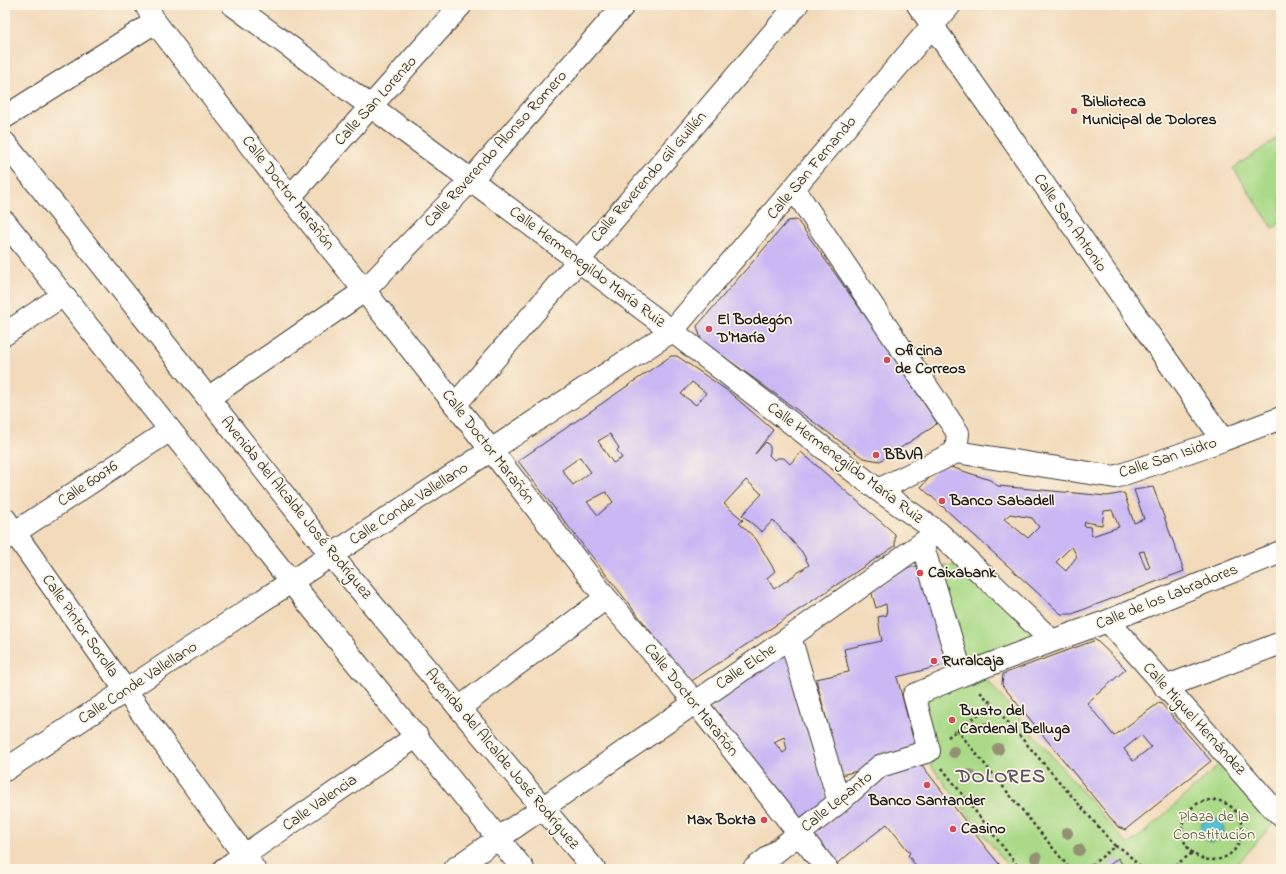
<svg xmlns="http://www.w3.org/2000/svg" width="1286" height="874" viewBox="0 0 1286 874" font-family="'Indie Flower',sans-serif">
<rect width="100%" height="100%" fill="#fcf5e5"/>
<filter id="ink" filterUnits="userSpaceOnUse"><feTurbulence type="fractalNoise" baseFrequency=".025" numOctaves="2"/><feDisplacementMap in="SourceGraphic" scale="8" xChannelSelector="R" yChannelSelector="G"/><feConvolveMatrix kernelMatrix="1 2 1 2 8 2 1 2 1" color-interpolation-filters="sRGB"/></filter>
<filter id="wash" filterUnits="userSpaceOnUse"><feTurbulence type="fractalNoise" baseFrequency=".012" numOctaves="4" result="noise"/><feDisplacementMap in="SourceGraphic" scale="16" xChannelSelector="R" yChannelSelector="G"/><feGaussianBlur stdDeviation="0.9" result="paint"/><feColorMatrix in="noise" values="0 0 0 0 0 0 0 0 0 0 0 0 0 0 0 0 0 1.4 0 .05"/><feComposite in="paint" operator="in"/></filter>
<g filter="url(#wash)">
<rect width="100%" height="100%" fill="#f2daba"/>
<path fill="#aada88" stroke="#637b52" d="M1281 136V223L1273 228 1233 168Z
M930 565 963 566 1041 638 961 670Z
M981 673 1128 845 1145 832 1220 764 1274 823 1233 869H1010L925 758 919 698Z"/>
<path fill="#54c0cf" stroke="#386e76" d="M1200 830a12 12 0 1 1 24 0a12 12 0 1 1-24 0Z"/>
<g id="blocks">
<path fill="#c9b8f4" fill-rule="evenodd" d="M797 220 878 334 937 423 933 427 880 461 863 458 701 340 697 326 788 221Z
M671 356H677L728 391 773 430 755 454 766 442 769 445 770 447V452L769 455 774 460 778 458H784L790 464 801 452 895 534V546L690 682 572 531 518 461ZM692 382 706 393 696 405 681 394ZM610 434 619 448 617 450 622 458 613 463 598 441ZM580 457 591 472 573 485 562 470ZM746 480 762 494 742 515 762 532 773 520 802 552 809 565 774 589 767 578 775 571 756 539 739 523 743 520 724 504ZM606 492 613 502 598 515 587 502Z
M948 466 990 480 998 486 1107 496 1124 493 1134 523 1144 519 1134 490 1153 487 1184 571 1072 614H1061L921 487 938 468ZM1112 510 1119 527 1092 536 1090 527 1084 526 1085 522 1102 525 1104 511ZM1010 514 1032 518 1039 527 1028 538 1004 519ZM1072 547 1077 556 1066 571 1056 562 1068 550ZM1144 551 1150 567 1146 569 1139 552Z
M909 567H916L923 570 951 663 897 677 915 746 865 769 841 775 816 679 849 672 844 649 882 641 880 631 878 617 887 615 886 604 876 608 871 590Z
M1096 640 1126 669 1087 703 1114 736 1160 702 1211 761 1125 830 1118 827 1002 685 1003 674ZM1141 735 1151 747 1133 761 1124 749Z
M785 650 828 802 802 822 708 703ZM784 737 787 750 783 753 774 742Z
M921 764 986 848 1003 869H918L908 855 910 853 887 824 835 865 817 843 815 834 886 774Z
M1118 858 1126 869H1105Z"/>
</g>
</g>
<g filter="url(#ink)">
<use href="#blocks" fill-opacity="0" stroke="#3c3834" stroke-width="1"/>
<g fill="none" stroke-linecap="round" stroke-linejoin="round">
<defs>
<path id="street" d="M146 5 155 22 290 197 491 450 606 598 695 702 827 869
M233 5 471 180 672 331 878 490 938 532 1052 641
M918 5 1223 440
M5 117 155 22
M5 143 208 398 331 555 594 869
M794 189 958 433 956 452 878 490
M290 197 461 5
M5 222 291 582 523 869
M5 334 63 295
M208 398 364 291 471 180 624 5
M455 405 797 5
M956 452 1115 477 1223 440 1281 418
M5 519 126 691 254 869
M5 539 170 430
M922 544 962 675
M1108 621 1271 806 1281 815
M790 637 839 802
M1165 687 1281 643
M459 708 606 598
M5 770 672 331 950 5
M224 869 417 736
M454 869 790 637 938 532
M754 869 839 802 880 766 929 751 914 695 962 675 1052 641 1108 621 1281 552"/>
</defs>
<use href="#street" stroke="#3c3834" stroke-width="24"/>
<path stroke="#3c3834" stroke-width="2.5" stroke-dasharray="3 3" stroke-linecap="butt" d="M980 692 992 704
M957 730 1070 869
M948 737 992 704 1115 846 1087 869
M942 768 1020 869
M1182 830a30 30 0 1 1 60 0a30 30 0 1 1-60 0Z
M1115 846 1124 850 1142 869
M1170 869 1192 853"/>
<use href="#street" stroke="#fff" stroke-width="22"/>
</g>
<g fill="#949175">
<circle cx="986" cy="728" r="6"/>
<circle cx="998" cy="749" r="6"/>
<circle cx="954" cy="752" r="6"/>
<circle cx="970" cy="775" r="6"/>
<circle cx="1067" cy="833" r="6"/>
<circle cx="1079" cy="850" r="6"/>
<circle cx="1036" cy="858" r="6"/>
</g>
</g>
<g fill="#d1495b" stroke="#fcf5e5" stroke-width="1.5">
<circle cx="1074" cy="111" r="4"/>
<circle cx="709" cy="329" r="4"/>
<circle cx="887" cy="360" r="4"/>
<circle cx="876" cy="455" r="4"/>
<circle cx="942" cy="501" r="4"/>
<circle cx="920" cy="573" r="4"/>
<circle cx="934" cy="661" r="4"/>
<circle cx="952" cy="720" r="4"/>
<circle cx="927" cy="785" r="4"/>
<circle cx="764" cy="820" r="4"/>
<circle cx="953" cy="829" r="4"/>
</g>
<g text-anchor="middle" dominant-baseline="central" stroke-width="3.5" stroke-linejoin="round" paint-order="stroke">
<g font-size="16" fill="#1c1c1c" stroke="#fcf5e5">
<text transform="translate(376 101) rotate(-48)">Calle San Lorenzo</text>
<text transform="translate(496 149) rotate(-48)">Calle Reverendo Alonso Romero</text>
<text transform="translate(812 168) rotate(-50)">Calle San Fernando</text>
<text transform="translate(649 177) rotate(-49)">Calle Reverendo Gil Guillén</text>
<text transform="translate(288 193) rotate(52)">Calle Doctor Marañón</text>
<text transform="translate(1070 223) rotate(55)">Calle San Antonio</text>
<text transform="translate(587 267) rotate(37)">Calle Hermenegildo María Ruiz</text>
<text transform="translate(488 447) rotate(52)">Calle Doctor Marañón</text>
<text transform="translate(1168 458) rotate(-18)">Calle San Isidro</text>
<text transform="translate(845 463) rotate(37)">Calle Hermenegildo María Ruiz</text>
<text transform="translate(88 484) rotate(-34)">Calle 60076</text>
<text transform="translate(409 504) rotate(-33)">Calle Conde Vallellano</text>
<text transform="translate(296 508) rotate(51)">Avenida del Alcalde José Rodríguez</text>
<text transform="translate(1167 597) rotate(-22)">Calle de los Labradores</text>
<text transform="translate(80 626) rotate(55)">Calle Pintor Sorolla</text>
<text transform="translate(746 667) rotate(-34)">Calle Elche</text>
<text transform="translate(138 683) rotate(-33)">Calle Conde Vallellano</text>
<text transform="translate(691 700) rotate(51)">Calle Doctor Marañón</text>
<text transform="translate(1194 719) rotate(48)">Calle Miguel Hernández</text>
<text transform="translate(502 759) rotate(50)">Avenida del Alcalde José Rodríguez</text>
<text transform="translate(837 802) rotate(-39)">Calle Lepanto</text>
<text transform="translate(320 803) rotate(-35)">Calle Valencia</text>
</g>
<g font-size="16" font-weight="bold" fill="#1c1c1c" stroke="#fcf5e5" text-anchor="start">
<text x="1082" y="102">Biblioteca<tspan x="1082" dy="18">Municipal de Dolores</tspan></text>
<text x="717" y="320">El Bodegón<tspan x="717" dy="18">D'María</tspan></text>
<text x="895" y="351">Oficina<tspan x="895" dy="18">de Correos</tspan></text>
<text x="884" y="455">BBVA</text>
<text x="950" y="501">Banco Sabadell</text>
<text x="928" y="573">Caixabank</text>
<text x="942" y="661">Ruralcaja</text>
<text x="960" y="711">Busto del<tspan x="960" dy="18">Cardenal Belluga</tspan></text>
<text x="927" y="801" text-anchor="middle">Banco Santander</text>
<text x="756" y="820" text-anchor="end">Max Bokta</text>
<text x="961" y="829">Casino</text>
</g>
<g font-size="16" fill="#47553c" stroke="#fcf5e5">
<text x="1214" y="817">Plaza de la<tspan x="1214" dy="18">Constitución</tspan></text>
</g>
<g font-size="20" font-weight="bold" letter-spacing="1" fill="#595368" stroke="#fcf5e5">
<text x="1001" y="777">DOLORES</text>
</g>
</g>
<rect width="1286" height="874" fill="none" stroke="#fcf5e5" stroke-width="20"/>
</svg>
